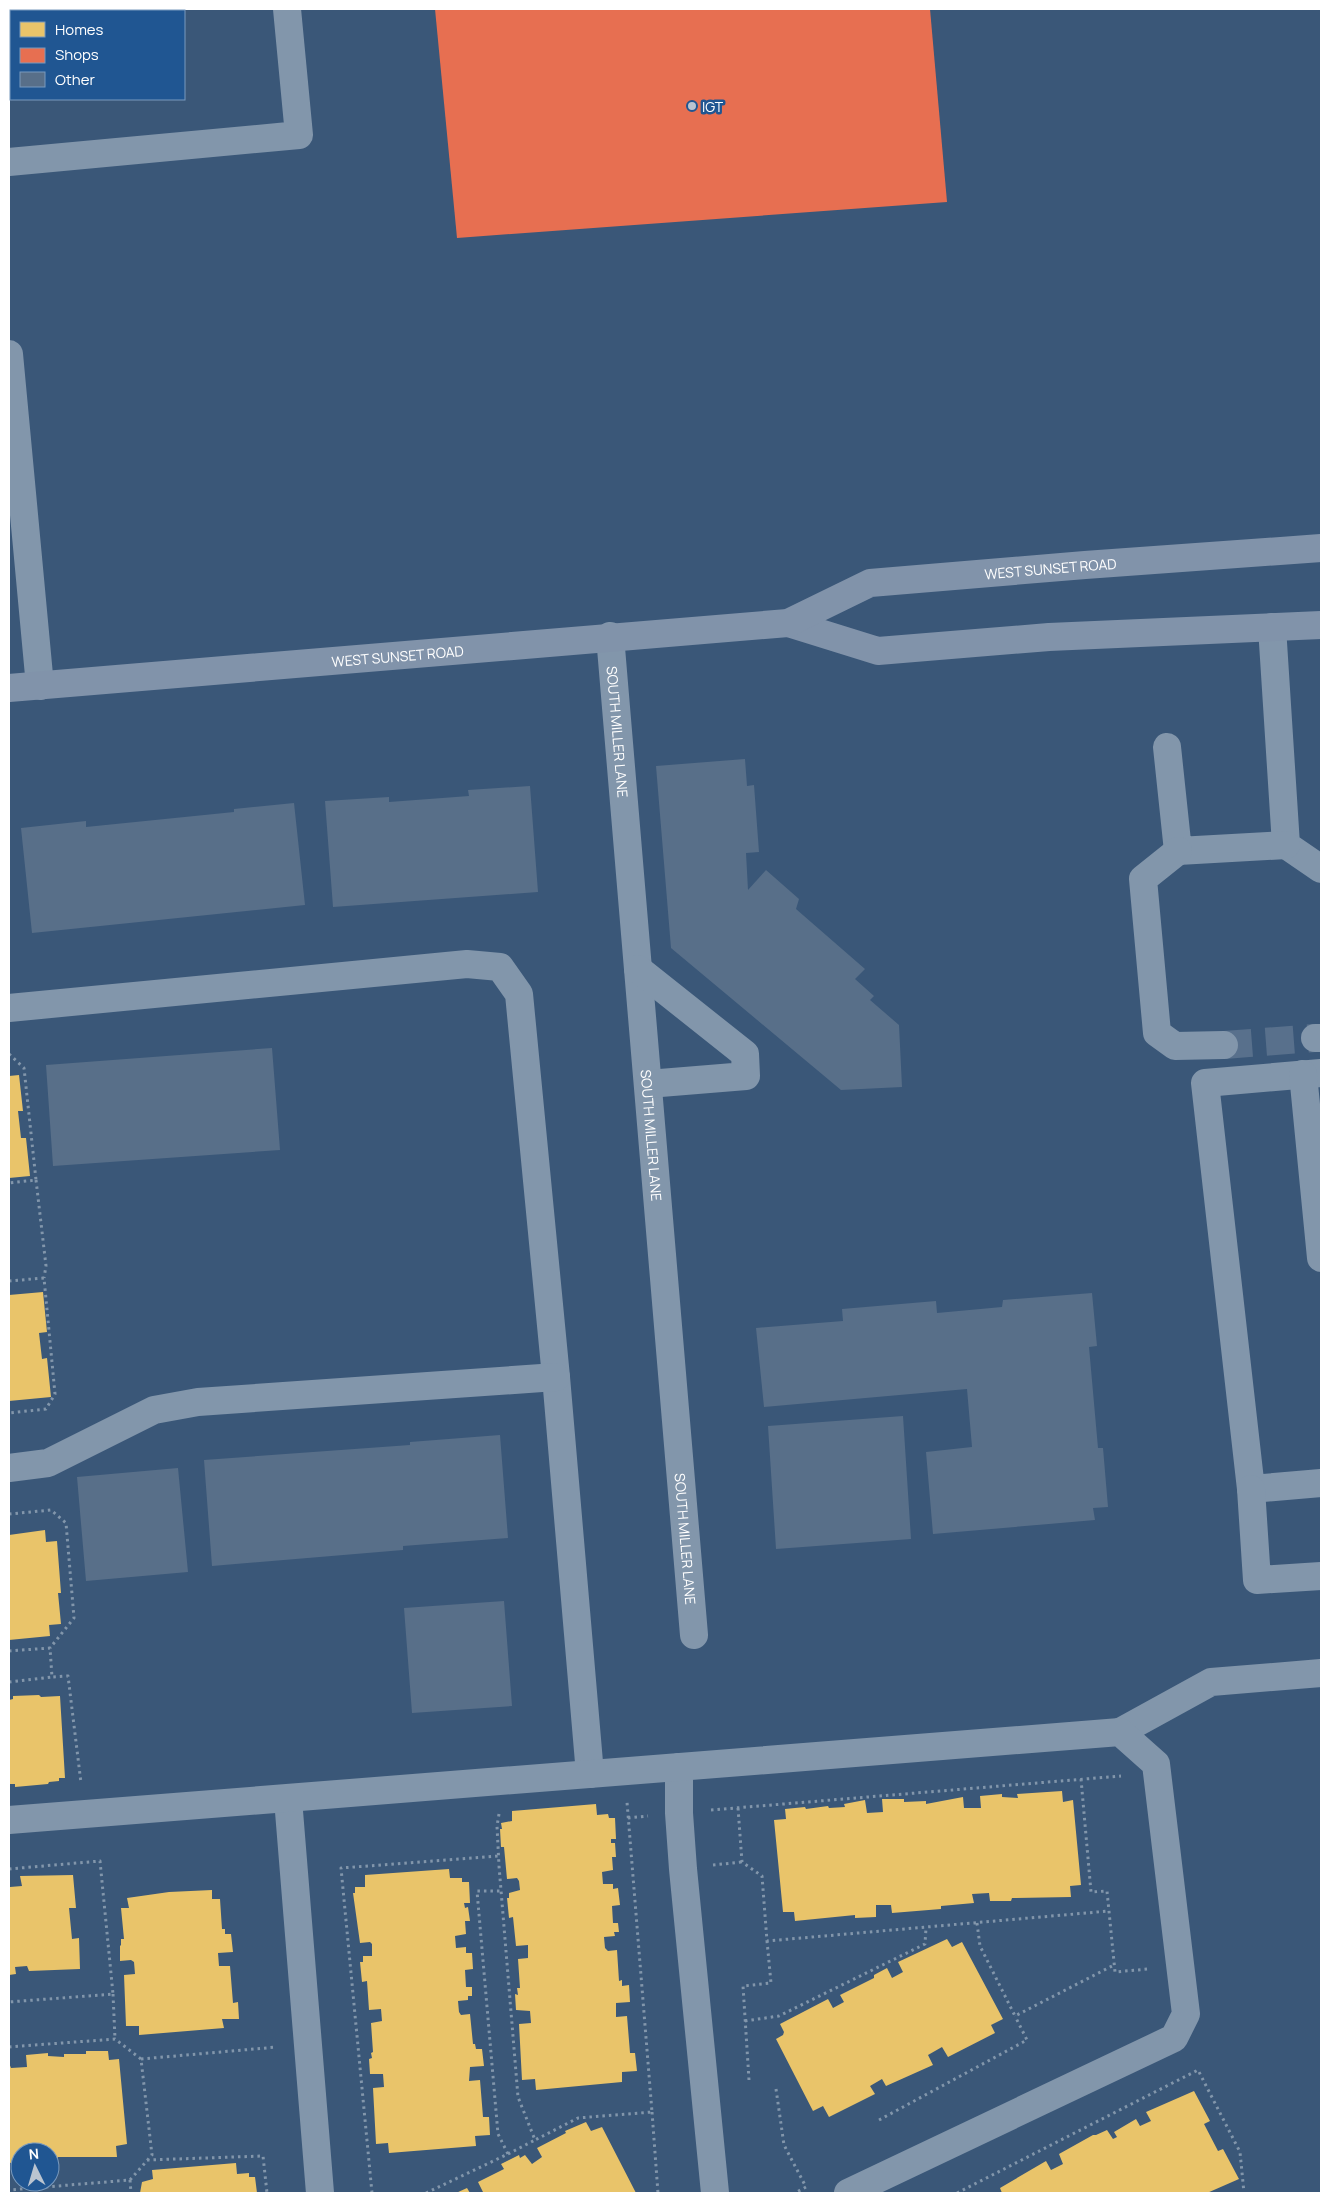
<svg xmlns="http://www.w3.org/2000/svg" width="1330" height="2202" viewBox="0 0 1330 2202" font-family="Manrope,sans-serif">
<rect width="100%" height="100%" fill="#3a5778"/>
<path fill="#e9c46a" d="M19 1075 23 1111H18L21 1138H26L30 1176 9 1178V1076Z
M43 1292 47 1332 39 1333 42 1359 47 1358 51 1397 9 1401V1295Z
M45 1530 46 1542 57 1541 61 1593H58L61 1624 49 1625 50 1636 9 1640V1535Z
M39 1695 41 1697 60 1696 65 1778H59V1781L49 1782 48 1784 15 1787V1784H9V1700L13 1699V1696Z
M1062 1791 1063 1802 1073 1800 1081 1885 1070 1886 1071 1897 1012 1898 1011 1901H990L989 1893 972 1894 974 1903 941 1906V1909L892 1913 891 1905H876V1917L855 1918V1915L795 1921 794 1912H783L774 1820 786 1819 785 1809 805 1807 806 1809 828 1806 829 1808 845 1807 844 1804 865 1800 867 1813 883 1812 882 1799H904V1802L926 1801V1804L963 1797 964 1808H981L980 1796 1002 1794V1797L1018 1798 1017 1794Z
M596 1804 597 1815 608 1814 609 1818H615L616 1839H611V1843H615L616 1857H612L613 1870 602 1872 603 1884H613V1889L618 1888 620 1905 612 1906 613 1923H618L619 1932H614L615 1936 604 1937 605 1948 608 1951 617 1950 619 1981 622 1980V1986L629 1985 630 2002 616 2003V2017L627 2016 630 2053H635L637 2071 622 2072V2082L536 2090 535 2079 522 2080 519 2024 531 2023 530 2011 516 2010 515 1994 518 1995 517 1988H520L518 1959 528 1958V1945L516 1946 513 1917 509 1918 507 1898H509V1893L520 1890 519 1881 517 1878 507 1879 504 1847H501L500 1829H502L501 1823 512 1821V1811Z
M449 1869 450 1878H462V1882H469L470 1903H464L465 1908 468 1907 470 1921H465L466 1934 455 1936 456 1948 466 1947V1953H472L473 1969 465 1970 466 1987H472V1996H468V2000L458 2001 459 2012 461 2015 470 2014 473 2044H475L476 2049H482L484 2066 470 2067 469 2081 480 2080 483 2117H489L490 2135 475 2136 476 2146 389 2153 388 2143 376 2144 373 2088 384 2087 383 2074H370L369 2059 372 2058 371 2053 373 2052 371 2023 382 2021 381 2009 369 2010 367 1981 362 1982 360 1962H363V1956H372V1944L370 1942 360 1943 353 1893H355V1887H365V1875Z
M73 1875 76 1908H69L72 1939 79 1938 80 1969 29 1971 27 1966 15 1967 16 1974 9 1975V1883L10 1887 22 1886 20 1876Z
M212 1890V1899H220L222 1929H225V1934H231L233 1952 218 1953 219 1966H230L233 2003 238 2002 239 2019H222L224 2028 139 2035V2026H126L124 1975 135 1974 134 1962 131 1960 120 1961V1946L121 1945V1939H124L121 1908H129L127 1898 169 1892Z
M947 1939 952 1947 962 1942 1003 2019 991 2025 995 2033 948 2057 942 2047 928 2055 933 2065 886 2086 882 2079 870 2086 875 2094 829 2117 823 2106 813 2111 776 2039 783 2035 784 2032 780 2024 828 1999 833 2008 844 2002 840 1995 874 1978V1975L887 1968 892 1978 903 1972 898 1962Z
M86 2051H108L109 2060 119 2059 127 2144 116 2146 117 2157H58L57 2160H50V2152H20L19 2162 9 2163V2063L11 2068 27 2067 26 2055 48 2053V2056L64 2057V2054H86Z
M1194 2091 1210 2121 1204 2124 1218 2151 1223 2149 1239 2179 1207 2193H1002L1000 2188 1046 2161 1051 2170 1063 2164 1059 2154 1093 2135H1096L1107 2130 1113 2139 1117 2137 1114 2132 1136 2119 1140 2126 1151 2121 1146 2112Z
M586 2122 591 2131 602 2127 636 2193H481L483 2192 478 2182 504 2169 501 2164 519 2155 520 2158 525 2155 532 2164 542 2157 537 2148 566 2133 565 2131Z
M236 2163 237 2174 249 2173V2177H255L257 2193H140L142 2182 153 2179 152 2170Z
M467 2188 470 2193H456Z"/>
<path fill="#e76f51" d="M435 9H930L947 202 457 238Z"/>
<path fill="#586f89" d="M745 759 747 786 754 785 759 852 746 853 748 890 766 870 799 899 796 909 865 969 855 979 874 996 870 1000 899 1025 902 1087 841 1090 671 948 656 766Z
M530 786 538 892 333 907 325 801 389 797V802L469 796 468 790Z
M294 803 305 905 32 933 21 828 86 821V827L234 812V809Z
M272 1048 280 1150 53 1166 46 1065Z
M1092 1293 1097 1346 1089 1347 1098 1448H1103L1108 1507 1093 1508 1095 1520 933 1534 926 1452 972 1447 967 1389 764 1407 756 1328 843 1321 842 1309 936 1301 937 1313 1002 1307 1003 1300Z
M903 1416 911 1539 776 1549 768 1426Z
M500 1435 508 1538 403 1546V1550L212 1566 204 1460 410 1445V1442Z
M178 1468 188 1572 86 1581 77 1477Z
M504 1601 512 1706 412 1713 404 1608Z"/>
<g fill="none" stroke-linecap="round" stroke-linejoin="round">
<path stroke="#58708c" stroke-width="28" stroke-dasharray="28 14" stroke-linecap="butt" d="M1224 1045 1315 1038"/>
<path stroke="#8296ab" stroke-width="3" stroke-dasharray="2.5 4" stroke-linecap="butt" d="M9 1054 24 1068 36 1180 9 1183
M36 1180 46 1266 44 1278
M9 1281 44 1278 55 1394 46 1409 9 1413
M9 1514 51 1510 66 1523 74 1618 50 1648
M9 1651 50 1648 52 1677 68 1676 81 1783
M9 1682 52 1677
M1081 1779 1091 1892 1107 1891 1115 1972 1148 1969
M738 1808 742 1862 762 1876 767 1941 1109 1911
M711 1810 1121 1776
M499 1814 497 1826 499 1866 518 2097 535 2140 578 2118 652 2112 627 1802
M628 1818 648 1816
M713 1865 742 1862
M9 1869 100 1861 113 1994 9 2002
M977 1923 980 1946 1015 2016 1114 1965
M113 1994 115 2039
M745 2021 779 2016 925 1944 926 1928
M9 2047 115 2039 141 2059 152 2155 130 2180 9 2190
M141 2059 277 2047
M749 2080 743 1986 771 1983 767 1941
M776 2089 784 2145 806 2187 795 2193
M652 2112 658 2193
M879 2120 1027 2040 1015 2016
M508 2154 535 2140
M147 2160 263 2156 267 2193
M130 2180 131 2193
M372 2193 341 1868 498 1856
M426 2193 508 2154 498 2134 477 1891H500
M957 2193 1198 2070 1240 2152 1244 2193"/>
<g stroke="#8296ab" stroke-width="28">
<path d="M9 162 299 135 287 9"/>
<path d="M9 354 40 686"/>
<path d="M1272 627 1286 845 1321 869"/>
<path id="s1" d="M610 636 694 1635"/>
<path d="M1167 747 1178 851 1286 845"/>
<path d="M1178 851 1143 879 1157 1033 1175 1046 1224 1045"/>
<path d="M638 969 745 1054 746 1076 648 1084"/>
<path d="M9 1008 467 964 500 967 519 994 556 1377 590 1774"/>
<path d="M1315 1038H1321"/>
<path d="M1321 1073 1205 1083 1251 1489 1321 1483"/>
<path d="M1303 1074 1321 1258"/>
<path d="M9 1468 48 1463 154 1410 198 1402 556 1377"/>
<path d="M1251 1489 1257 1580 1321 1576"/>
<path d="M1120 1732 1211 1682 1321 1673"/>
<path d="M679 1767V1813L683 1869 715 2193"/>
<path d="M288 1799 320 2193"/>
<path d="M9 1820 1120 1732 1156 1764 1186 2014 1174 2038 848 2193"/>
</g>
<g stroke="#8193aa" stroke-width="28">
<path d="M788 623 878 651 1049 637 1321 625"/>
<path id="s2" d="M9 688 788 623 870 583 1085 565 1321 548"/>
</g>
</g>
<circle fill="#bac4d0" stroke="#205692" stroke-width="2" cx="692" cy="106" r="5"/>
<g text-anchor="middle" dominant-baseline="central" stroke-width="5" stroke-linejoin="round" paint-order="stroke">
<g font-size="14" fill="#fff" stroke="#205692" text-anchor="start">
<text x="702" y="106">IGT</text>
</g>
<g font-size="14" fill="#fff" stroke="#205692">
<text stroke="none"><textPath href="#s2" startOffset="1054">WEST SUNSET ROAD</textPath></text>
<text stroke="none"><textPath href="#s2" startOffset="390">WEST SUNSET ROAD</textPath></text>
<text stroke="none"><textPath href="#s1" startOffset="96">SOUTH MILLER LANE</textPath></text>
<text stroke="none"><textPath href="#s1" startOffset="501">SOUTH MILLER LANE</textPath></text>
<text stroke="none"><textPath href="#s1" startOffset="906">SOUTH MILLER LANE</textPath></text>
</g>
</g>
<rect width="1330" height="2202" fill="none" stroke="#ffffff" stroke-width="20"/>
<rect x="10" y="10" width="175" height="90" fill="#205692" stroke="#799abe"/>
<rect x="20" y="22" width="25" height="15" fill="#e9c46a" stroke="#799abe"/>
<text x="55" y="35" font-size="15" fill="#ffffff">Homes</text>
<rect x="20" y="48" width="25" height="15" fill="#e76f51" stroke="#799abe"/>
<text x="55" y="60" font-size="15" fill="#ffffff">Shops</text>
<rect x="20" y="72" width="25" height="15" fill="#586f89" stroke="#799abe"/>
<text x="55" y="85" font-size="15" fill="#ffffff">Other</text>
<g transform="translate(35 2167) rotate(355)"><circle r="24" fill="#205692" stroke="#799abe"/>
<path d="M0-4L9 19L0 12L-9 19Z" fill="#bac4d0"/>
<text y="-8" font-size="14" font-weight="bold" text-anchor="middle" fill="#ffffff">N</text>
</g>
</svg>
